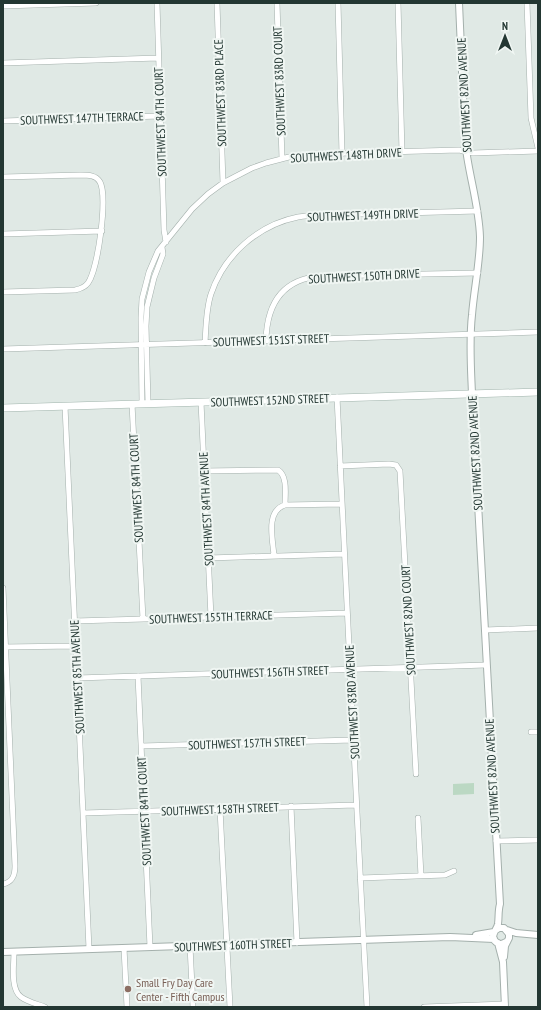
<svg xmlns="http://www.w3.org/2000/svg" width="541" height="1010" viewBox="0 0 541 1010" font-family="'PT Sans Narrow',sans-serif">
<rect width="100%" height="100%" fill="#e0e9e5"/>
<path fill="#bbd8c3" d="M474 783V794L453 795V784Z"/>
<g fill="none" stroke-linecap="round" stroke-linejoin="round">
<defs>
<path id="minor" d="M157 3 164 230 166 242
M217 3 223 183
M277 3 282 159
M338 3 342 154
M398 3 402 152
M527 3 531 118 538 148
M3 6 96 3
M3 63 158 58
M3 121 160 116
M3 177 81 175C88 175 96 175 100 182 108 197 98 269 88 283 85 287 80 289 75 290L3 292
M3 234 102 231
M266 340C267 304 282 279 321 276L478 273
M205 343C206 327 206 309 211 294 224 255 258 225 298 217 320 213 343 214 365 214 402 213 440 212 478 211
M3 349 538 332
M337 397 357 812 367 1007
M201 402 211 617
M142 403 141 318 142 299 149 272 158 251 192 209 208 194 223 183 252 168 266 163 289 157 313 154 459 150 473 153 538 151
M148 403 146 326 147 307 154 278 163 254 162 247
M132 404 143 619
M65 406 89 949
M340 466 389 464 396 465 400 471 416 774
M204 471 278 470C288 476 285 495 285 505
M274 556C273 540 265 511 285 505L342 504
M208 558 344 554
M3 588 15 866C15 875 13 882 3 884
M75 621 347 613
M485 630 538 628
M3 647 76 646
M138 676 150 947
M77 678 486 665
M531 732H538
M141 746 353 740
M291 806 297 943
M220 809 230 1007
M83 813 356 805
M418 818 421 876
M496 841 538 840
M360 878 445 875 454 871
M190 946 193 1007
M124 948 127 1007
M14 952C14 964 10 989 21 997 28 1002 37 1004 45 1007
M424 1007 505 1004"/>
<path id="tertiary" d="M459 3 465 141C468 173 479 204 480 237 480 263 474 289 472 315 469 341 471 368 472 394L500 904C498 911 499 917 498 924 497 930 489 936 496 942 500 945 502 944 506 942
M496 930 499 928H504L509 934V938L505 946 504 957
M507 930 516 933 538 935
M476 935 494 932
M498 943 503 962 505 1007
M3 952 450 937 494 939"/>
<path id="secondary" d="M3 408 538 392"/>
</defs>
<use href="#minor" stroke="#a4b0ac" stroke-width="6"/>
<use href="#tertiary" stroke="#a4b0ac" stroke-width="8"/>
<use href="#secondary" stroke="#a0b4ac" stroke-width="8"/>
<use href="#minor" stroke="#fff" stroke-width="5"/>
<use href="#tertiary" stroke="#fff" stroke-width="6"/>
<use href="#secondary" stroke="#fff" stroke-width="7"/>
</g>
<circle fill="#8d6e63" stroke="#f0f6f3" stroke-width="1.5" cx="128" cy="989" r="4"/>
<g text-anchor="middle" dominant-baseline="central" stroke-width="4" stroke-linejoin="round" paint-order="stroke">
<g font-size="12" fill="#233732" stroke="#f0f6f3">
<text transform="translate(279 81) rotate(-92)">SOUTHWEST 83RD COURT</text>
<text transform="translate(220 93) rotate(-92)">SOUTHWEST 83RD PLACE</text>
<text transform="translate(464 95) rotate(-93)">SOUTHWEST 82ND AVENUE</text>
<text transform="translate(82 118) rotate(-2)">SOUTHWEST 147TH TERRACE</text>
<text transform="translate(160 122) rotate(-92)">SOUTHWEST 84TH COURT</text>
<text transform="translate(346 155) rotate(-3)">SOUTHWEST 148TH DRIVE</text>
<text transform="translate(363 215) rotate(-2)">SOUTHWEST 149TH DRIVE</text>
<text transform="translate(364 276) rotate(-3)">SOUTHWEST 150TH DRIVE</text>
<text transform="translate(271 340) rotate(-2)">SOUTHWEST 151ST STREET</text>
<text transform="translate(270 400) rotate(-2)">SOUTHWEST 152ND STREET</text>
<text transform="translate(475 453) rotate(-93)">SOUTHWEST 82ND AVENUE</text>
<text transform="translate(136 488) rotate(-93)">SOUTHWEST 84TH COURT</text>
<text transform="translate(206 509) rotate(-93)">SOUTHWEST 84TH AVENUE</text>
<text transform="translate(211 617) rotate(-2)">SOUTHWEST 155TH TERRACE</text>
<text transform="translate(408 620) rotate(-93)">SOUTHWEST 82ND COURT</text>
<text transform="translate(270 672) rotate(-2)">SOUTHWEST 156TH STREET</text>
<text transform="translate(77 677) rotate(-93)">SOUTHWEST 85TH AVENUE</text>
<text transform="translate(352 702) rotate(-93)">SOUTHWEST 83RD AVENUE</text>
<text transform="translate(247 743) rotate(-2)">SOUTHWEST 157TH STREET</text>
<text transform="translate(492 776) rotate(-93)">SOUTHWEST 82ND AVENUE</text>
<text transform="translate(220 809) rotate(-2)">SOUTHWEST 158TH STREET</text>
<text transform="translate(144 811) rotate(-93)">SOUTHWEST 84TH COURT</text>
<text transform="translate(233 945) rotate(-2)">SOUTHWEST 160TH STREET</text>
</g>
<g font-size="12" fill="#785e54" stroke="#f0f6f3" text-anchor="start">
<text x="136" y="982">Small Fry Day Care<tspan x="136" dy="14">Center - Fifth Campus</tspan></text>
</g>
</g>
<rect width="541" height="1010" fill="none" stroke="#233732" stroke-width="8"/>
<g transform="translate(505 36)" stroke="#f0f6f3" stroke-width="3" paint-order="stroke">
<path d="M0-3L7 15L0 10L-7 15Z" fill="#233732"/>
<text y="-6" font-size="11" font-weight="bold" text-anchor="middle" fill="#233732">N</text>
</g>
</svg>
